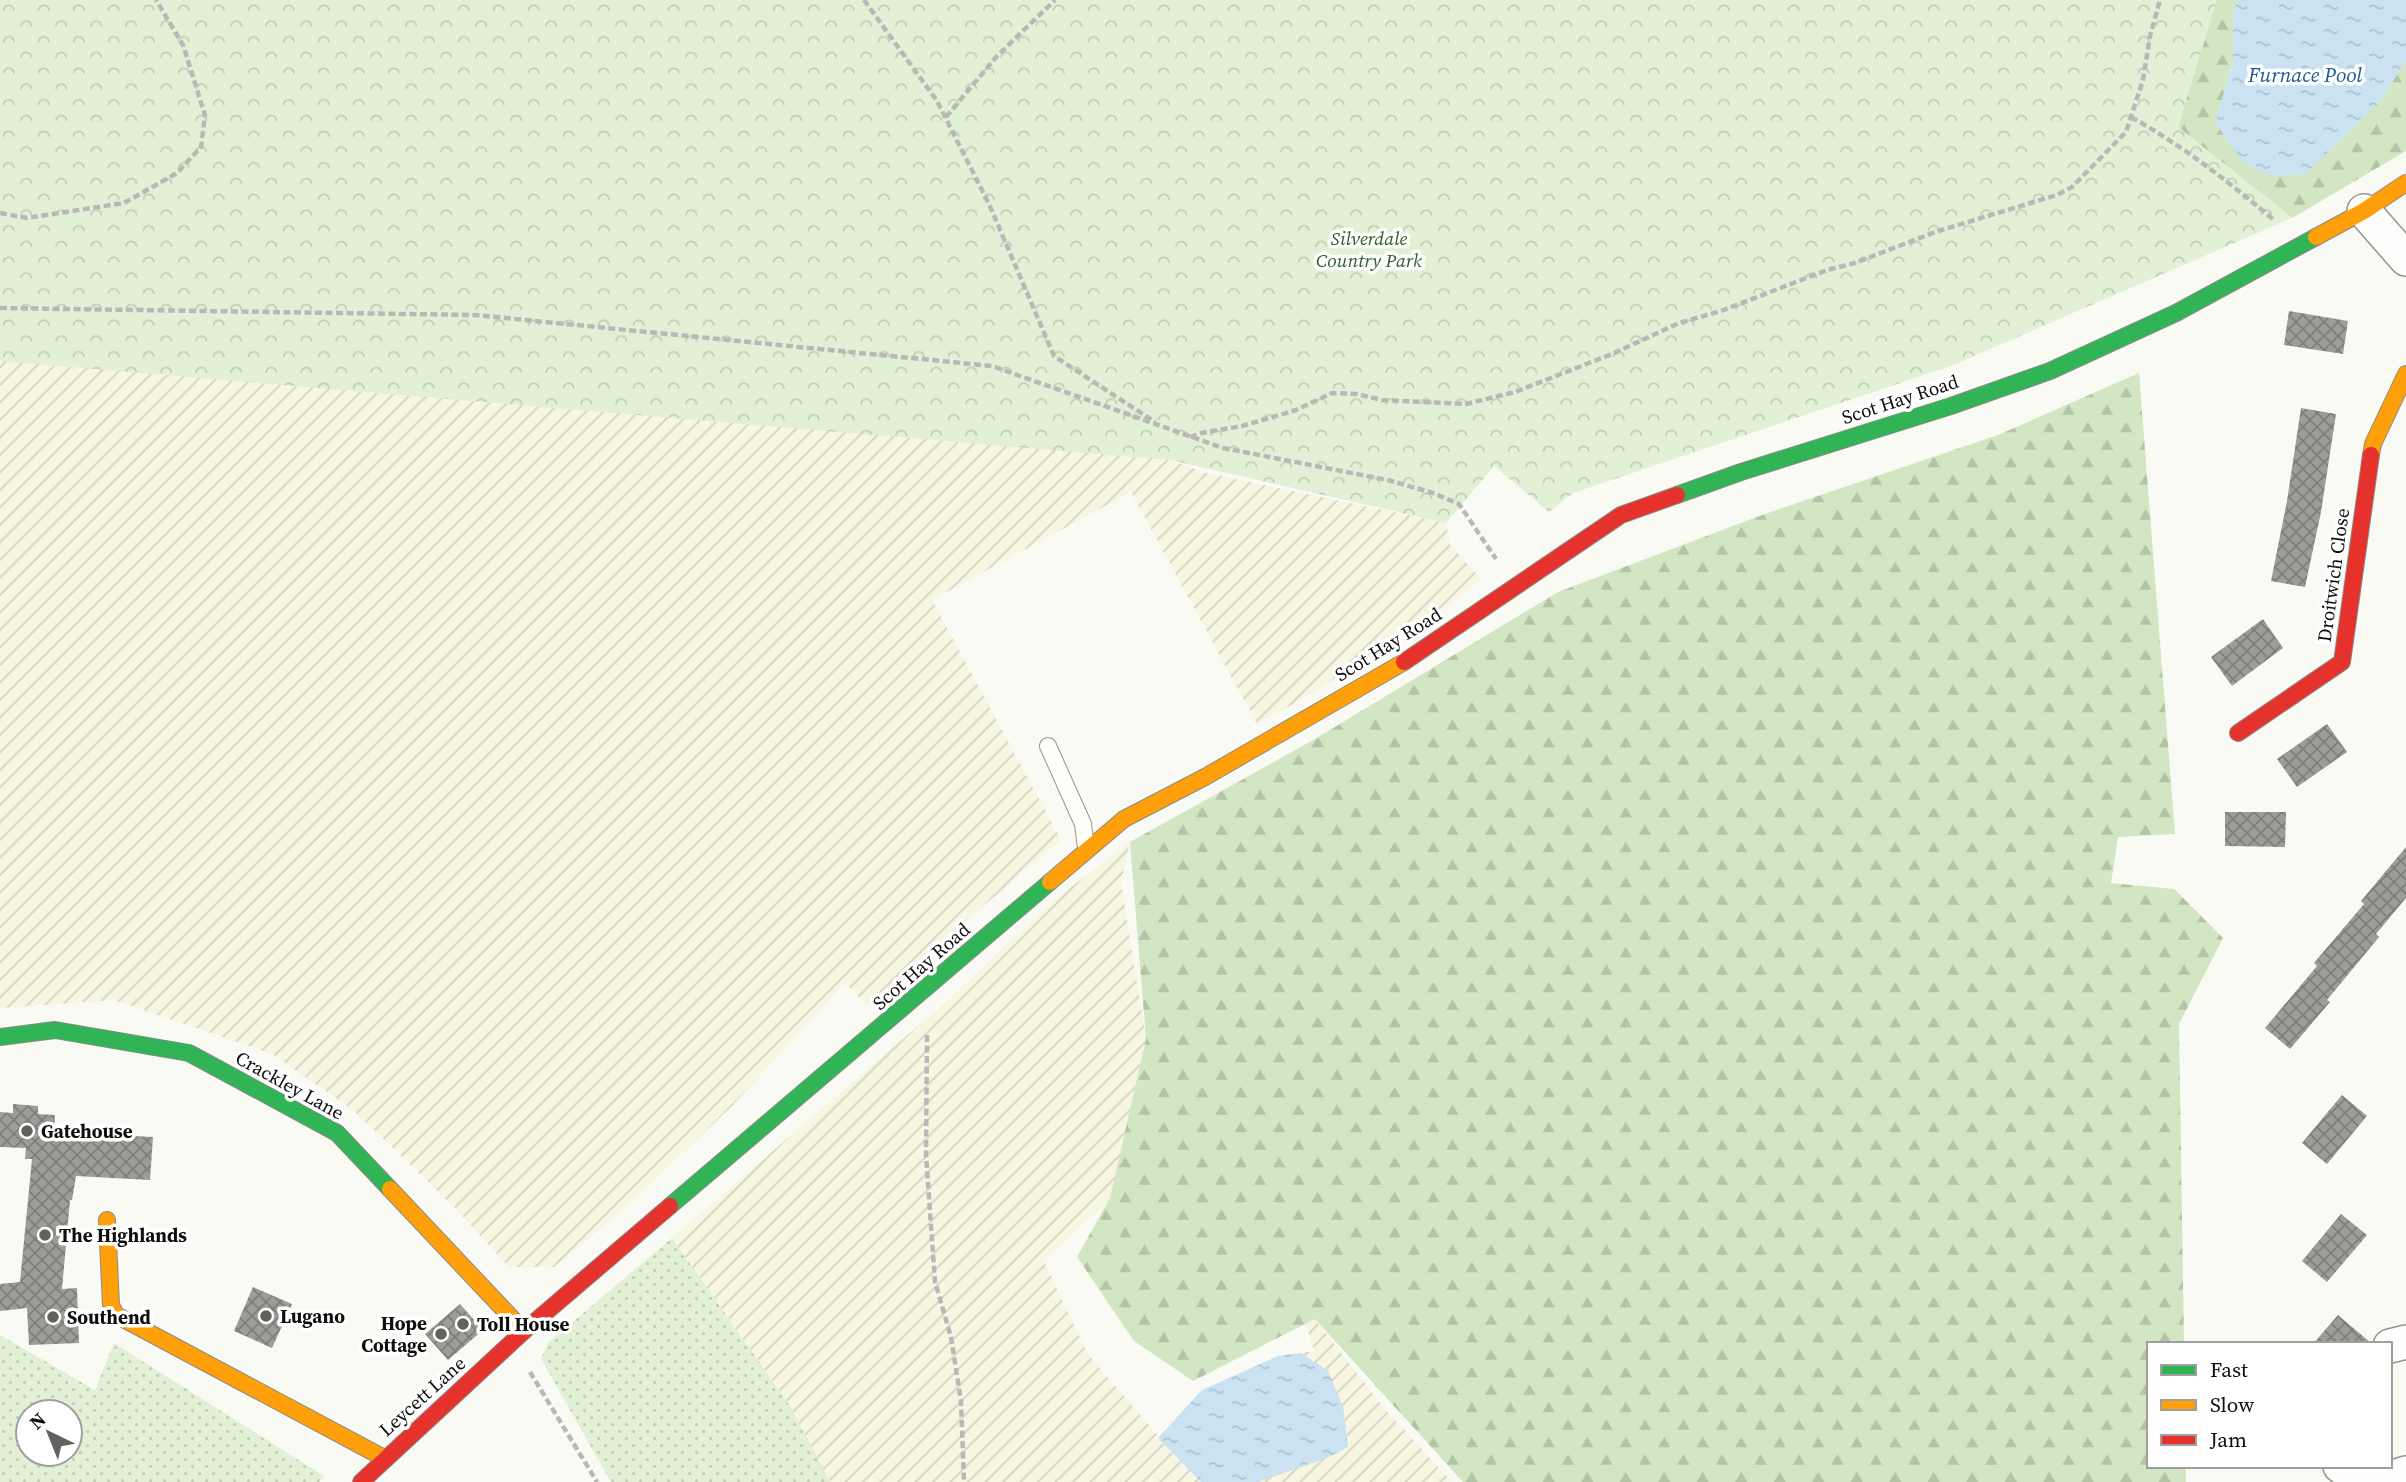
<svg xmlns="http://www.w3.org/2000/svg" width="2406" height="1482" viewBox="0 0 2406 1482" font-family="'Source Serif 4',serif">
<defs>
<pattern id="farmland-furrows" width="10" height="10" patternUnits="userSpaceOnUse" patternTransform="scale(1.75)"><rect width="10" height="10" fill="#f6f6e1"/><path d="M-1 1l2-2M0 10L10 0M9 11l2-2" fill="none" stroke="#d2d2c0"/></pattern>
<pattern id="grass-dots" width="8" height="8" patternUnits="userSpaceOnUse" patternTransform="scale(1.75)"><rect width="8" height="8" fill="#e2f0d5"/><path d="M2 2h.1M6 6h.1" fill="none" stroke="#c1cdb6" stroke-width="1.8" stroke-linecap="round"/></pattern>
<pattern id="forest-firs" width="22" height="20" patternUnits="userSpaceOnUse" patternTransform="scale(1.75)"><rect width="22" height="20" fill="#d2e6c3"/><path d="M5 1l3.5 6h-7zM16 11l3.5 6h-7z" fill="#b3c4a6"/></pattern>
<pattern id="park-crowns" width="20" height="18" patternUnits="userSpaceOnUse" patternTransform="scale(1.75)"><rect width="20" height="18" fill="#e2f0d5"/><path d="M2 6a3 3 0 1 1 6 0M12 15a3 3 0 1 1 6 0" fill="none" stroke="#c1cdb6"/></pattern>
<pattern id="water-ripples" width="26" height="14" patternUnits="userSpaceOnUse" patternTransform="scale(1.75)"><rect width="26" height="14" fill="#cbe2f3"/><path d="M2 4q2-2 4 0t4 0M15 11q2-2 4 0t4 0" fill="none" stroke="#adc1cf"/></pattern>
<pattern id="building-cross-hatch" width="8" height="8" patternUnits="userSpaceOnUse" patternTransform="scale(1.75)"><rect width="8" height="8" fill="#9e9c99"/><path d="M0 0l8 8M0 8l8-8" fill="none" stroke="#7f7e7b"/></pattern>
</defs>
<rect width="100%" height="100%" fill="#fafaf4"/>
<path fill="url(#farmland-furrows)" d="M0 345 1030 411 1206 473 1446 523 1450 545 1481 579 1458 598 1306 697 1257 724 1131 492 932 600 1061 840 866 1005 845 983 731 1107 616 1216 554 1267H509L454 1207 353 1110 272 1054 114 1000 0 1008Z
M1130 842 1121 882 1146 1039 1110 1199 1044 1261 1087 1353 1159 1437 1202 1390 1278 1356 1314 1351 1299 1299 1384 1408 1452 1482H830L790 1406 672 1238 947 1001 1053 901Z"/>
<path fill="url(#grass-dots)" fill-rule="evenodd" d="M672 1238 790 1406 830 1482H611L541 1359 548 1343Z
M0 1335 95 1390 114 1343 324 1476 319 1482H0ZM70 1412V1454H28V1412Z"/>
<path fill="url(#forest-firs)" d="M2216 0H2237L2233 15V61L2215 123 2378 104 2406 61V151L2292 218 2178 127Z
M2139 373 2175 834 2118 837 2111 883 2174 889 2223 938 2179 1024 2184 1344H2149V1466H2186V1482H1463L1315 1319 1193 1381 1134 1341 1077 1257 1110 1198 1146 1039 1130 842 1315 739 1558 592 1762 515 1998 435Z"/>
<path fill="url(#park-crowns)" d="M0 0H2217L2178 127 2292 218 1951 366 1573 493 1549 512 1494 466 1446 523 1170 460 0 361Z"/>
<path fill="url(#water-ripples)" d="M2237 0H2406V61L2378 104 2305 174 2272 176 2245 164 2215 123 2233 61V15Z
M1301 1353 1328 1371 1343 1406 1348 1447 1327 1458 1258 1482H1201L1158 1438 1202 1390 1278 1356Z"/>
<path fill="url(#building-cross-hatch)" d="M2289 311 2348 321 2343 354 2284 345Z
M2301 408 2336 414 2321 512 2305 587 2271 581 2287 501Z
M2263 619 2283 648 2232 686 2211 657Z
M2327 724 2347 752 2297 787 2277 759Z
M2225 812H2286L2285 847 2225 846Z
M2406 847V898L2376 934 2379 937 2327 1000 2330 1002 2290 1049 2265 1028 2317 966 2314 963 2364 904 2361 901Z
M2342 1095 2367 1116 2327 1164 2302 1143Z
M13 1104 38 1106V1114L55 1115 54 1132 153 1137 150 1180 76 1176 72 1200H70L62 1289 77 1288 79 1343 29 1345 27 1308 0 1311V1284L20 1282 32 1159H25L26 1148 0 1147V1112L13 1113Z
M2341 1214 2367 1235 2327 1282 2302 1261Z
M253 1287 292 1304 272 1348 234 1331Z
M460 1304 483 1330 448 1360 425 1334Z
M2338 1315 2371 1343V1344H2313Z"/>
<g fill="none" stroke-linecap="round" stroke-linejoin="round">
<defs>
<path id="lane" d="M1048 746 1083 824 1086 848"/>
<path id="street" d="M2364 211 2406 259
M2390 1346 2406 1342
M2340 1466C2362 1482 2381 1482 2406 1473"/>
<path id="fast" d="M1677 495 1741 472 1951 406 2050 371 2176 313 2316 237
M0 1037 55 1030 189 1053 337 1133 390 1189
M670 1206 1050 882"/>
<path id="slow" d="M2316 237 2364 211 2406 183
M2371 455 2373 444 2406 374
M1050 882 1124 819 1205 777 1404 662
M390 1189 524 1331
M107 1220 111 1305 116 1315 384 1458"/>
<path id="jam" d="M1404 662 1621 515 1677 495
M2238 733 2342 662 2371 455
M361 1482 524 1331 670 1206"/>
</defs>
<use href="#lane" stroke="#949492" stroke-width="18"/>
<use href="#street" stroke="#949492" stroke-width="36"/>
<use href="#fast" stroke="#8b8b88" stroke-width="18"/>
<use href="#slow" stroke="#8b8b88" stroke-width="18"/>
<use href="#jam" stroke="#8b8b88" stroke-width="18"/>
<path stroke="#b8b8b7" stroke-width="4.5" stroke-dasharray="7 3.5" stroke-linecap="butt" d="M864 0 937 101 989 204 1054 356 1155 422
M946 117 997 56 1055 0
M2131 117C2183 146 2229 182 2275 221
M0 213 27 218 124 203 177 173 201 147 205 115 183 45 156 0
M0 308 475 315 992 366 1223 448 1388 480 1433 493 1459 504 1496 559
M1190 437 1201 433 1242 426 1296 410 1332 393 1357 394 1382 400 1466 404 1515 392 1612 354 1679 323 1721 311 1827 270 1855 263 1935 232 2057 195 2072 187 2126 132 2143 80 2150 36 2160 0
M927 1035 926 1155 935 1282 951 1337 961 1401 964 1482
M530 1372 597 1482"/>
<use href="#lane" stroke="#fefefd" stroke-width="16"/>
<use href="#street" stroke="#fefefd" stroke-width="33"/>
<use href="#fast" stroke="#30b455" stroke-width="16"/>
<use href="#slow" stroke="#ff9f0a" stroke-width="16"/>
<use href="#jam" stroke="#e5322d" stroke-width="16"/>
</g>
<g fill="#61615e" stroke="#fff" stroke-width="2.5">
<circle cx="27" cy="1131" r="7"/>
<circle cx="45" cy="1235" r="7"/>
<circle cx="266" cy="1316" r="7"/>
<circle cx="53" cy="1317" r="7"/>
<circle cx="463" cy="1324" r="7"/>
<circle cx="441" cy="1334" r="7"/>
</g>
<g text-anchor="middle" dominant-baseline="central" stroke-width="7" stroke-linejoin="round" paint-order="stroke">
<g font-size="19" font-style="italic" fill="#2a6222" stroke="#fff">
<text x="1369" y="238">Silverdale<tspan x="1369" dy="22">Country Park</tspan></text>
</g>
<g font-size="19" fill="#0e0e0e" stroke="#fff">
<text transform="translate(1900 399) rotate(-18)">Scot Hay Road</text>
<text transform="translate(2333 575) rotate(-82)">Droitwich Close</text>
<text transform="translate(1388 644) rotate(-32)">Scot Hay Road</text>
<text transform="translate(921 966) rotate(-41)">Scot Hay Road</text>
<text transform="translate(290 1085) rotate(29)">Crackley Lane</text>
<text transform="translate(422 1396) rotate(-42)">Leycett Lane</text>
</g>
<g font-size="19" font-weight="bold" fill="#0e0e0e" stroke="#fff" text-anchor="start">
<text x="41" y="1131">Gatehouse</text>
<text x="59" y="1235">The Highlands</text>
<text x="280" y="1316">Lugano</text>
<text x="67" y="1317">Southend</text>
<text x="427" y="1323" text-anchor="end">Hope<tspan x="427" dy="22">Cottage</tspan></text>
<text x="477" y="1324">Toll House</text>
</g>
<g font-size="21" font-style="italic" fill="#1e5a98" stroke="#fff">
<text x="2305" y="74">Furnace Pool</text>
</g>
</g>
<rect x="2147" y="1342" width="245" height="126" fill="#ffffff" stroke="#9f9f9f" stroke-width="2"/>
<rect x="2161" y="1365" width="35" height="10" fill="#30b455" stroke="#9f9f9f" stroke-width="2"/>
<text x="2210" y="1377" font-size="21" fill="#0e0e0e">Fast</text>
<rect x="2161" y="1400" width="35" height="10" fill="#ff9f0a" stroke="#9f9f9f" stroke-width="2"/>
<text x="2210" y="1412" font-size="21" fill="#0e0e0e">Slow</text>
<rect x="2161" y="1435" width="35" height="10" fill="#e5322d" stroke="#9f9f9f" stroke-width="2"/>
<text x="2210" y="1447" font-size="21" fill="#0e0e0e">Jam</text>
<g transform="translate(49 1433) rotate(317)"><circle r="33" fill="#ffffff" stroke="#9f9f9f" stroke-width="2"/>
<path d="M0-5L12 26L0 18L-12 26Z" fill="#61615e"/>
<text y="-10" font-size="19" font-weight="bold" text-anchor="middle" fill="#0e0e0e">N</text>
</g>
</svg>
